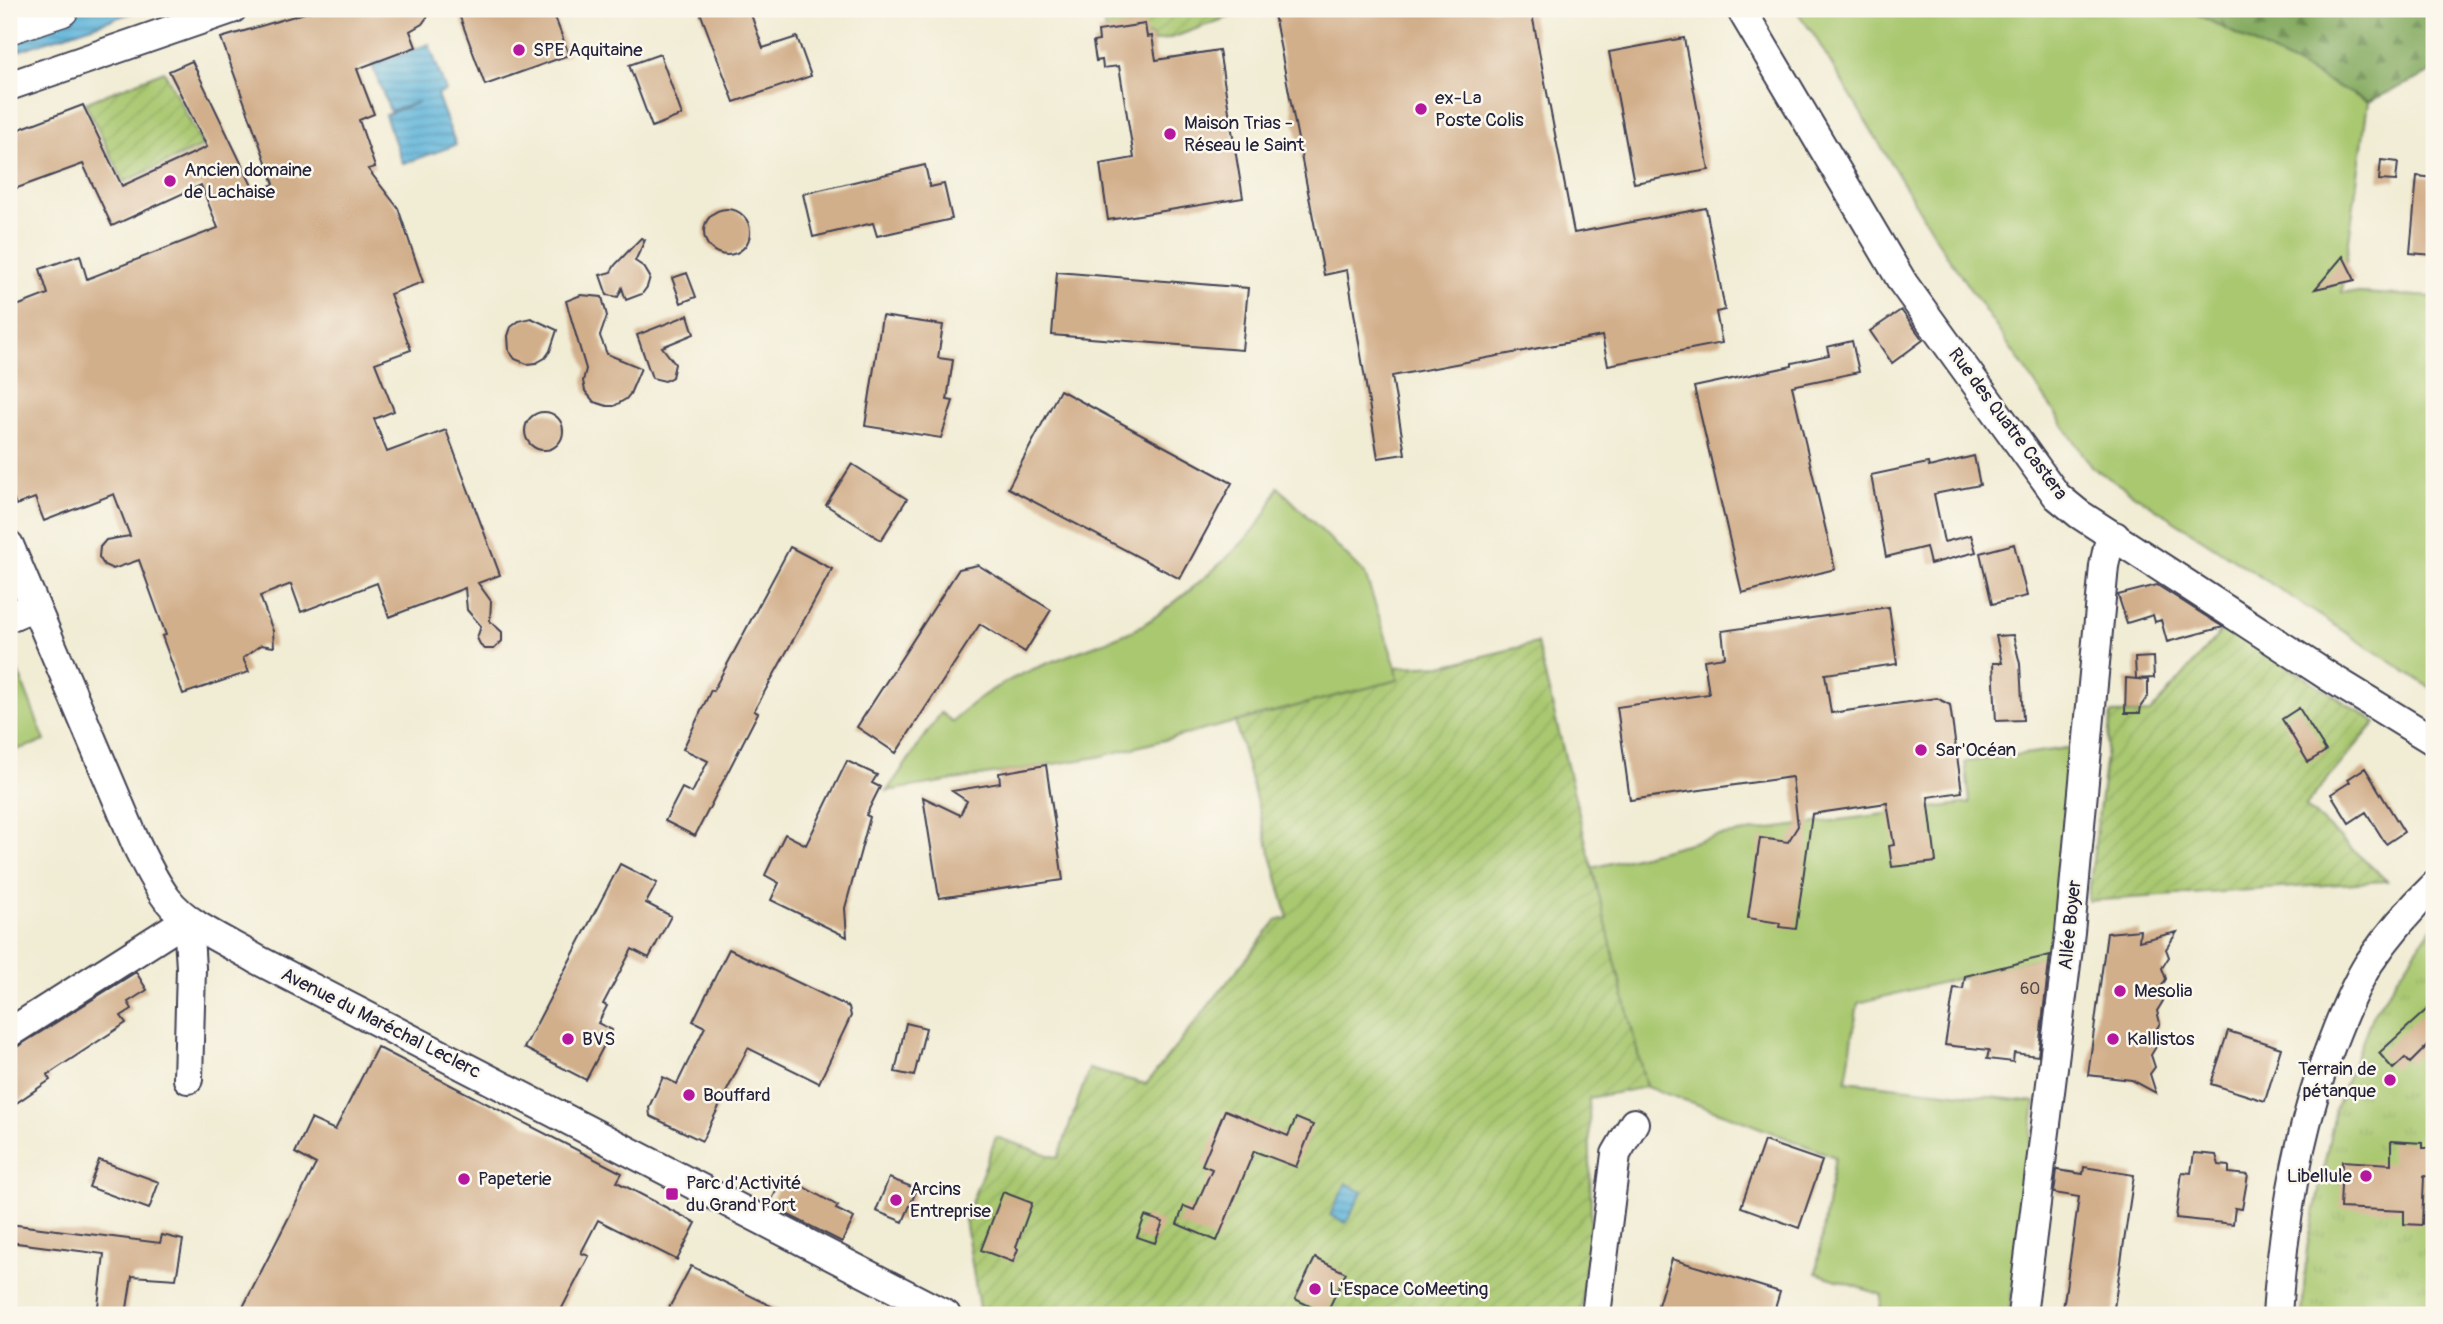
<svg xmlns="http://www.w3.org/2000/svg" width="2443" height="1324" viewBox="0 0 2443 1324" font-family="Pangolin,sans-serif">
<defs>
<pattern id="forest-firs" width="22" height="20" patternUnits="userSpaceOnUse" patternTransform="scale(1.75)"><rect width="22" height="20" fill="#86ac62"/><path d="M5 1l3.5 6h-7zM16 11l3.5 6h-7z" fill="#6d8c52"/></pattern>
<pattern id="park-tufts" width="24" height="20" patternUnits="userSpaceOnUse" patternTransform="scale(1.75)"><rect width="24" height="20" fill="#a9c870"/><path d="M3 7l-1-3M5 7V3M7 7l1-3M15 17l-1-3M17 17v-4M19 17l1-3" fill="none" stroke="#91ac62"/></pattern>
<pattern id="garden-furrows" width="10" height="10" patternUnits="userSpaceOnUse" patternTransform="scale(1.75)"><rect width="10" height="10" fill="#a9c870"/><path d="M-1 1l2-2M0 10L10 0M9 11l2-2" fill="none" stroke="#91ac62"/></pattern>
<pattern id="water-rules" width="6" height="5" patternUnits="userSpaceOnUse" patternTransform="scale(1.75)"><rect width="6" height="5" fill="#5db4da"/><path d="M0 2.5h6" fill="none" stroke="#4c92b2"/></pattern>
</defs>
<rect width="100%" height="100%" fill="#fbf7ec"/>
<filter id="ink" filterUnits="userSpaceOnUse"><feTurbulence type="fractalNoise" baseFrequency=".0143" numOctaves="2"/><feDisplacementMap in="SourceGraphic" scale="14" xChannelSelector="R" yChannelSelector="G"/><feConvolveMatrix kernelMatrix="1 2 1 2 8 2 1 2 1" color-interpolation-filters="sRGB"/></filter>
<filter id="wash" filterUnits="userSpaceOnUse"><feTurbulence type="fractalNoise" baseFrequency=".00686" numOctaves="4" result="noise"/><feDisplacementMap in="SourceGraphic" scale="28" xChannelSelector="R" yChannelSelector="G"/><feGaussianBlur stdDeviation="1.57" result="paint"/><feColorMatrix in="noise" values="0 0 0 0 0 0 0 0 0 0 0 0 0 0 0 0 0 1.4 0 .05"/><feComposite in="paint" operator="in"/></filter>
<g filter="url(#wash)">
<rect width="100%" height="100%" fill="#f1ecd4"/>
<path fill="#a9c870" stroke="#667556" stroke-width="2" d="M1795 9H2187L2368 102 2342 292 2434 297V690L2092 467 1944 251 1814 35Z
M1278 487 1365 574 1396 667 1399 680 1098 757 887 791 941 713 953 722C994 674 1071 657 1127 633 1158 621 1247 545 1264 516 1270 508 1273 497 1278 487Z
M9 648 45 741 9 752Z
M2075 747 2053 955 1858 1003 1846 1081 2035 1102 2009 1315H1879L1882 1295 1816 1273 1835 1157 1722 1113 1646 1087 1592 868 1717 836 1970 803 1965 762Z"/>
<path fill="url(#forest-firs)" stroke="#54674e" stroke-width="2" d="M2187 9H2434V71L2368 102Z"/>
<path fill="url(#park-tufts)" stroke="#667556" stroke-width="2" d="M2434 924V1315H2302L2307 1248 2336 1107 2373 1014Z"/>
<path fill="url(#garden-furrows)" stroke="#667556" stroke-width="2" d="M1102 9H1248V10L1174 37 1153 42 1152 36 1105 30Z
M164 71 203 146 124 182 85 103Z
M2225 627 2376 722 2305 806 2387 881 2088 901 2111 714 2150 713Z
M1537 643 1646 1087 1589 1098 1591 1212 1581 1315H980L965 1219 996 1137 1058 1158 1089 1069 1146 1084 1277 920 1288 918 1235 722 1398 680 1396 667 1446 665Z"/>
<path fill="url(#water-rules)" stroke="#406b8a" stroke-width="2" d="M9 9H143L9 54Z
M429 44 446 91 437 95 456 145 403 164 385 115 419 102 390 111 372 65Z
M1346 1183 1362 1192 1346 1223 1330 1215Z"/>
<g id="blocks">
<path fill="#d2af8b" d="M318 9H433L422 24 410 31 416 47 357 69 374 114 359 120 375 167 368 169 398 208 423 282 390 294 411 350 375 363 394 411 374 419 387 452 446 430 500 575 478 583 491 601 490 621 502 632V641L494 649H485L481 646 477 638 481 626 467 610 465 588 389 617 377 583 301 612 291 584 260 596 273 631 274 647 261 645 243 658 249 672 183 694 162 636 166 635 139 560 113 569 104 565 99 557 100 547 106 540 130 536 114 494 44 521 35 498 16 505 9 485V309L48 294 40 269 80 255 87 279 218 228 201 185 112 226 83 164 9 191V133L83 105 122 186 207 147 169 71 192 61 255 192 274 184 221 38Z
M457 9H552L569 55 485 85Z
M710 9H749L763 48 797 37 811 76 734 102 700 12Z
M1273 9H1531L1574 233 1706 208 1725 310 1716 312 1722 343 1608 365 1602 336 1392 376 1405 454 1378 458 1347 270 1324 275Z
M1145 24 1147 37 1152 36 1156 60 1219 50 1243 198 1108 220 1100 164 1134 158 1119 66 1103 68 1102 60 1096 61 1093 42 1099 41 1098 31Z
M1684 38 1709 170 1634 183 1609 52Z
M660 54 682 115 652 127 629 65Z
M2381 160 2398 162 2396 181 2379 180Z
M925 165 930 187 944 184 952 219 877 236 873 223 813 237 803 194Z
M2417 176 2434 178V255L2410 253Z
M704 232a23 23 0 1 1 46 0a23 23 0 1 1-46 0Z
M641 238 645 240 635 261 644 267 650 277 647 287 642 294 626 300 622 288 618 297 607 295 600 275 611 272 615 265Z
M2343 256 2355 280 2315 289Z
M1057 272 1248 288 1242 350 1052 335Z
M687 273 696 297 681 303 672 278Z
M581 295 602 297 607 316 600 336 607 354 641 368 630 394 626 399 614 406H607L594 402 585 391 583 381 586 369 566 301Z
M1901 310 1923 340 1892 363 1870 331Z
M688 315 694 334 662 347 675 364 672 377 665 381 652 378 637 335Z
M882 316 943 325 938 358 953 360 947 400 953 401 941 438 865 426Z
M531 318 557 330 550 351 545 358 536 363 527 364 515 359 509 351 508 336 511 327 519 321Z
M1852 341 1859 372 1792 386 1835 569 1742 593 1694 387 1792 366V363L1829 355 1827 347Z
M1060 390 1232 483 1180 579 1008 488Z
M525 431a19 19 0 1 1 38 0a19 19 0 1 1-38 0Z
M1974 456 1980 485 1934 494 1944 542 1971 535 1976 552 1930 564 1926 547 1886 557 1871 475 1928 463 1929 467Z
M852 464 907 499 881 540 826 505Z
M2014 544 2027 596 1992 604 1980 553Z
M790 547 832 569 754 711 758 713 695 836 665 821 682 788 692 793 708 761 683 749 711 690 713 691Z
M978 565 1051 610 1025 652 980 624 896 753 857 727 959 569Z
M2157 585 2223 627 2167 642 2161 620 2155 622 2153 615 2127 623 2118 595Z
M1889 607 1897 664 1825 674 1831 713 1937 698 1950 705 1962 792 1928 797 1936 862 1892 867 1889 846 1894 845 1887 803 1812 814 1796 929 1779 927 1780 923 1748 918 1760 838 1788 842 1798 826 1792 777 1630 800 1617 707 1709 694 1704 660 1725 657 1722 631Z
M2013 635 2020 664 2023 720 1996 721 1993 663H2002L1996 636Z
M2153 657 2154 678 2136 679 2135 658Z
M2126 678 2148 680V696L2141 706 2140 713H2125Z
M2299 708 2326 751 2308 762 2282 719Z
M847 761 877 775 872 783 880 787 866 815 870 817 845 908 847 937 771 900 779 883 765 875 785 834 806 845Z
M1046 765 1063 880 939 898 923 797 960 815 967 801 952 791 1000 783 999 773Z
M2365 768 2404 832 2386 844 2366 812 2349 823 2331 794 2350 782 2348 779Z
M620 864 657 883 646 903 671 916 649 958 632 949 603 1004 607 1006 598 1023 612 1030 586 1080 524 1048Z
M2140 930 2139 941 2177 932 2166 949 2169 957 2162 968 2166 979 2160 989 2163 1001 2157 1011 2160 1023 2154 1034 2157 1045 2151 1055 2155 1067 2150 1074 2156 1093 2132 1080 2088 1075 2107 933Z
M729 949 849 1007 851 1016 819 1083 748 1048 702 1141 650 1116 649 1107 663 1077 677 1084 705 1027 693 1021Z
M2050 955 2038 1056 2014 1053 2013 1062 1987 1059 1989 1050 1945 1045 1954 988 1963 989 1965 976Z
M136 972 147 990 128 1002 132 1009 121 1016 126 1023 47 1075 50 1080 9 1108V1052Z
M2434 1003V1039L2410 1063 2405 1058 2393 1069 2379 1053Z
M906 1023 926 1028 914 1076 895 1072Z
M2228 1031 2281 1048 2265 1101 2211 1084Z
M377 1047 622 1173 617 1182 696 1223 677 1260 598 1220 581 1253 589 1256 560 1312 552 1308 549 1315H239L316 1164 295 1153 311 1119 335 1130Z
M1225 1110 1288 1136 1296 1118 1313 1125 1296 1167 1254 1151 1217 1241 1177 1224 1184 1206 1194 1210 1212 1169 1202 1165Z
M1764 1141 1822 1161 1799 1228 1741 1207Z
M2391 1141 2422 1143V1148H2434V1177L2424 1176 2422 1225 2404 1224V1211L2340 1208 2342 1161 2391 1164Z
M2194 1153 2216 1155 2219 1165 2229 1166V1173L2248 1175 2242 1209 2235 1208 2233 1224 2176 1218 2182 1172 2191 1173Z
M99 1160 159 1182 149 1209 89 1187Z
M2084 1167 2134 1175 2113 1315 2063 1309 2079 1197 2054 1193 2057 1170 2083 1174Z
M784 1176 838 1206 836 1209 854 1218 842 1242 769 1205Z
M889 1178 917 1189 903 1222 876 1211Z
M1003 1192 1032 1203 1016 1247 1018 1249 1013 1262 981 1250Z
M1145 1216 1163 1222 1155 1243 1137 1237Z
M9 1224 160 1243 162 1235 183 1240 176 1279 132 1276 126 1315H97L104 1254 9 1242Z
M1315 1258 1346 1273 1326 1314 1295 1299Z
M1672 1259 1780 1292 1773 1315H1655Z
M691 1266 789 1315H684L669 1308Z"/>
</g>
</g>
<g filter="url(#ink)">
<use href="#blocks" fill-opacity="0" stroke="#414052" stroke-width="2"/>
<g fill="none" stroke-linecap="round" stroke-linejoin="round">
<defs>
<path id="minor" d="M1741 9 1903 283 2057 496 2079 514 2328 676 2434 741
M9 86 232 9
M9 545 137 846C146 864 155 883 167 899 188 926 228 942 258 960L946 1315
M9 617 35 606
M9 1033 188 919 191 968 188 1079
M1596 1315 1616 1154 1634 1123
M2022 1315 2070 932 2104 566 2108 547 2115 536
M2277 1315C2283 1221 2298 1129 2333 1040 2343 1014 2354 987 2369 963 2388 935 2410 909 2434 886"/>
<path id="major" d="M9 26 61 9"/>
</defs>
<use href="#minor" stroke="#414052" stroke-width="32"/>
<use href="#major" stroke="#414052" stroke-width="38"/>
<use href="#minor" stroke="#fff" stroke-width="28"/>
<use href="#major" stroke="#fff" stroke-width="35"/>
</g>
</g>
<g fill="#b5179e" stroke="#fbf7ec" stroke-width="2.5">
<circle cx="519" cy="50" r="7"/>
<circle cx="1421" cy="109" r="7"/>
<circle cx="1170" cy="134" r="7"/>
<circle cx="170" cy="181" r="7"/>
<circle cx="1921" cy="750" r="7"/>
<circle cx="2120" cy="991" r="7"/>
<circle cx="568" cy="1039" r="7"/>
<circle cx="2113" cy="1039" r="7"/>
<circle cx="2390" cy="1080" r="7"/>
<circle cx="689" cy="1095" r="7"/>
<circle cx="2366" cy="1176" r="7"/>
<circle cx="464" cy="1179" r="7"/>
<rect x="665" y="1187" width="14" height="14" rx="3.5"/>
<circle cx="896" cy="1200" r="7"/>
<circle cx="1315" cy="1289" r="7"/>
</g>
<g text-anchor="middle" dominant-baseline="central" stroke-width="5" stroke-linejoin="round" paint-order="stroke">
<g font-size="16" fill="#4e454f">
<text x="2030" y="989">60</text>
</g>
<g font-size="19" fill="#22223b" stroke="#fbf7ec" text-anchor="start">
<text x="533" y="50">SPE Aquitaine</text>
<text x="1435" y="98">ex-La<tspan x="1435" dy="22">Poste Colis</tspan></text>
<text x="1184" y="123">Maison Trias -<tspan x="1184" dy="22">Réseau le Saint</tspan></text>
<text x="184" y="170">Ancien domaine<tspan x="184" dy="22">de Lachaise</tspan></text>
<text x="1935" y="750">Sar'Océan</text>
<text x="2134" y="991">Mesolia</text>
<text x="582" y="1039">BVS</text>
<text x="2127" y="1039">Kallistos</text>
<text x="2376" y="1069" text-anchor="end">Terrain de<tspan x="2376" dy="22">pétanque</tspan></text>
<text x="703" y="1095">Bouffard</text>
<text x="2352" y="1176" text-anchor="end">Libellule</text>
<text x="478" y="1179">Papeterie</text>
<text x="686" y="1183">Parc d'Activité<tspan x="686" dy="22">du Grand Port</tspan></text>
<text x="910" y="1189">Arcins<tspan x="910" dy="22">Entreprise</tspan></text>
<text x="1329" y="1289">L'Espace CoMeeting</text>
</g>
<g font-size="19" fill="#22223b" stroke="#fbf7ec">
<text transform="translate(2008 424) rotate(53)">Rue des Quatre Castera</text>
<text transform="translate(2070 925) rotate(-84)">Allée Boyer</text>
<text transform="translate(381 1023) rotate(27)">Avenue du Maréchal Leclerc</text>
</g>
</g>
<rect width="2443" height="1324" fill="none" stroke="#fbf7ec" stroke-width="35"/>
</svg>
